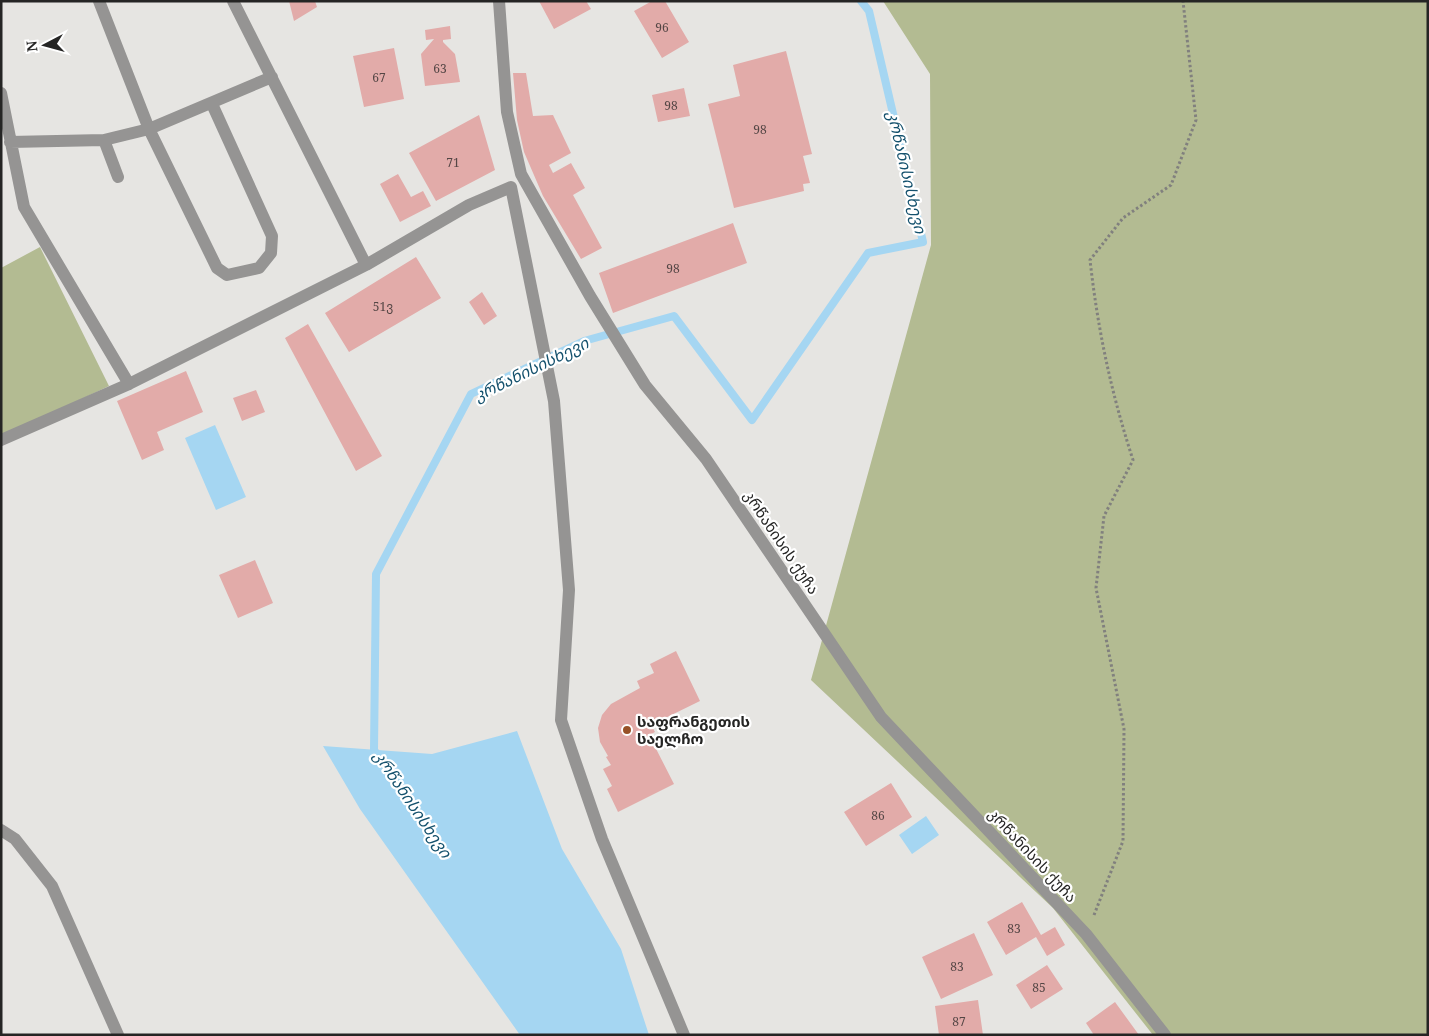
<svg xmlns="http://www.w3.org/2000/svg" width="1429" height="1036" viewBox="0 0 1429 1036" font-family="'Noto Serif','Noto Sans Georgian',serif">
<rect width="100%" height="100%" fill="#e6e5e2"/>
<path fill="#b3bb92" d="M883 1H1428V1035H1153L1053 908 811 680 931 245 930 74Z
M40 247 109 386 1 437V268Z"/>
<path fill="#a5d6f2" d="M215 425 246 497 216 510 185 438Z
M517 731 562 849 621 949 649 1035H520L360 809 323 746 432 754Z
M926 816 939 835 912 854 899 835Z"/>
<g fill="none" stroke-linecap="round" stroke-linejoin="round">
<path stroke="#a5d6f2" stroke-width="8" d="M379 757 374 750 376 574 471 394 584 341 674 316 752 420 868 253 923 242 869 11 861 1"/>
</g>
<path fill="#e2aba9" d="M289 1H315L317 7 294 21Z
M539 1H586L591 9 554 29Z
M652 1H665L689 42 662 58 634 11Z
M450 26 451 39 443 40V42L455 54 460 82 425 86 421 54 434 39 426 40 425 30Z
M394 48 404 99 364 107 353 56Z
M786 51 812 154 803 156 810 183 803 184 804 191 734 208 708 104 740 96 733 65Z
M513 73H526L533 116 553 115 571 153 549 165 553 173 571 163 585 188 573 195 602 248 581 259 543 196 524 152 517 120Z
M684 88 690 116 658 122 652 95Z
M479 115 495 170 436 201 409 153Z
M398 174 411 197 423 191 431 206 400 222 380 184Z
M733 223 747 263 613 313 599 273Z
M416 257 441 298 349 352 325 313Z
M482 292 497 316 484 325 469 302Z
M308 324 382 456 356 471 285 338Z
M186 371 203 412 157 432 164 450 142 460 117 401Z
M256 390 265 412 242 421 233 398Z
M255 560 273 603 238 618 219 575Z
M676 651 700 701 651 725 655 732 649 735 674 784 618 812 607 789 612 786 603 769 611 765 606 757 608 756 600 742 598 728 602 715 611 704 640 688 637 681 654 673 650 664Z
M891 783 912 817 866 846 844 812Z
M1022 902 1041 935 1055 927 1065 945 1047 956 1036 937 1006 955 987 922Z
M974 933 993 975 941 999 922 957Z
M1047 965 1063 989 1031 1009 1016 985Z
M978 1000 983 1035H939L935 1006Z
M1115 1002 1139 1035H1094L1086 1023Z"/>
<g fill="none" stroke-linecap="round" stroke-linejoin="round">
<path stroke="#81807e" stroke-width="3" stroke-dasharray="2.5 2.5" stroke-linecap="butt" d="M1094 915 1123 841 1124 729 1096 588 1104 516 1133 460C1111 392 1098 331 1090 260L1123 218 1171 185 1196 120 1183 1"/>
<path stroke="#959493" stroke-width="12" d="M99 1 149 129 272 77
M233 1 366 265
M1 93 24 207 129 384
M104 140 118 177
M10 142 104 140 149 129 217 268 227 275 259 268 271 253 272 236 212 104
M1 440 129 384 366 265 469 205 511 187 554 401 569 590 561 720 602 839 684 1035
M1 830 15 839 52 886 118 1035"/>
<path stroke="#959493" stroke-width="12" d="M499 1 507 112 521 174 590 296 645 385 706 459 881 717 1086 934 1165 1035"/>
</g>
<circle fill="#975127" stroke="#fff" stroke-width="2" cx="627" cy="730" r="5"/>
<g text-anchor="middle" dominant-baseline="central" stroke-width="4.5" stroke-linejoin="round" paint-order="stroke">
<g font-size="12" fill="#544645">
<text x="662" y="27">96</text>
<text x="440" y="68">63</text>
<text x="379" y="77">67</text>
<text x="671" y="105">98</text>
<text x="760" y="129">98</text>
<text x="453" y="162">71</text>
<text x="673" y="268">98</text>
<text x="383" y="306">51ვ</text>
<text x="878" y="815">86</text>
<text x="1014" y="928">83</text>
<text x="957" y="966">83</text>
<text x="1039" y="987">85</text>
<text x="959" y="1021">87</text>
</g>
<g font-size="15" fill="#252524" stroke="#fff">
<text transform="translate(782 542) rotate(56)">კრწანისის ქუჩა</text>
<text transform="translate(1033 855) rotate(47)">კრწანისის ქუჩა</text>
</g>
<g font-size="15" font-weight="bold" fill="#252524" stroke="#fff" text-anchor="start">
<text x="637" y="721">საფრანგეთის<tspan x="637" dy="17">საელჩო</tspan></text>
</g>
<g font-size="16" font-style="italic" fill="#14516d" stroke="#fff">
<text transform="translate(907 172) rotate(77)">კრწანისისხევი</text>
<text transform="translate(531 369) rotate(-26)">კრწანისისხევი</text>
<text transform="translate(413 804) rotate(56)">კრწანისისხევი</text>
</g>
</g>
<rect width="1429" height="1036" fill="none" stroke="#252524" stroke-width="5"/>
<g transform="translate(45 45) rotate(264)" stroke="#ffffff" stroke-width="4" paint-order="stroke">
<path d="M0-4L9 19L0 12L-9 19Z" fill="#252524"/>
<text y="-8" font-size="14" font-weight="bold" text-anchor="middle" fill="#252524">N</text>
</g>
</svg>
